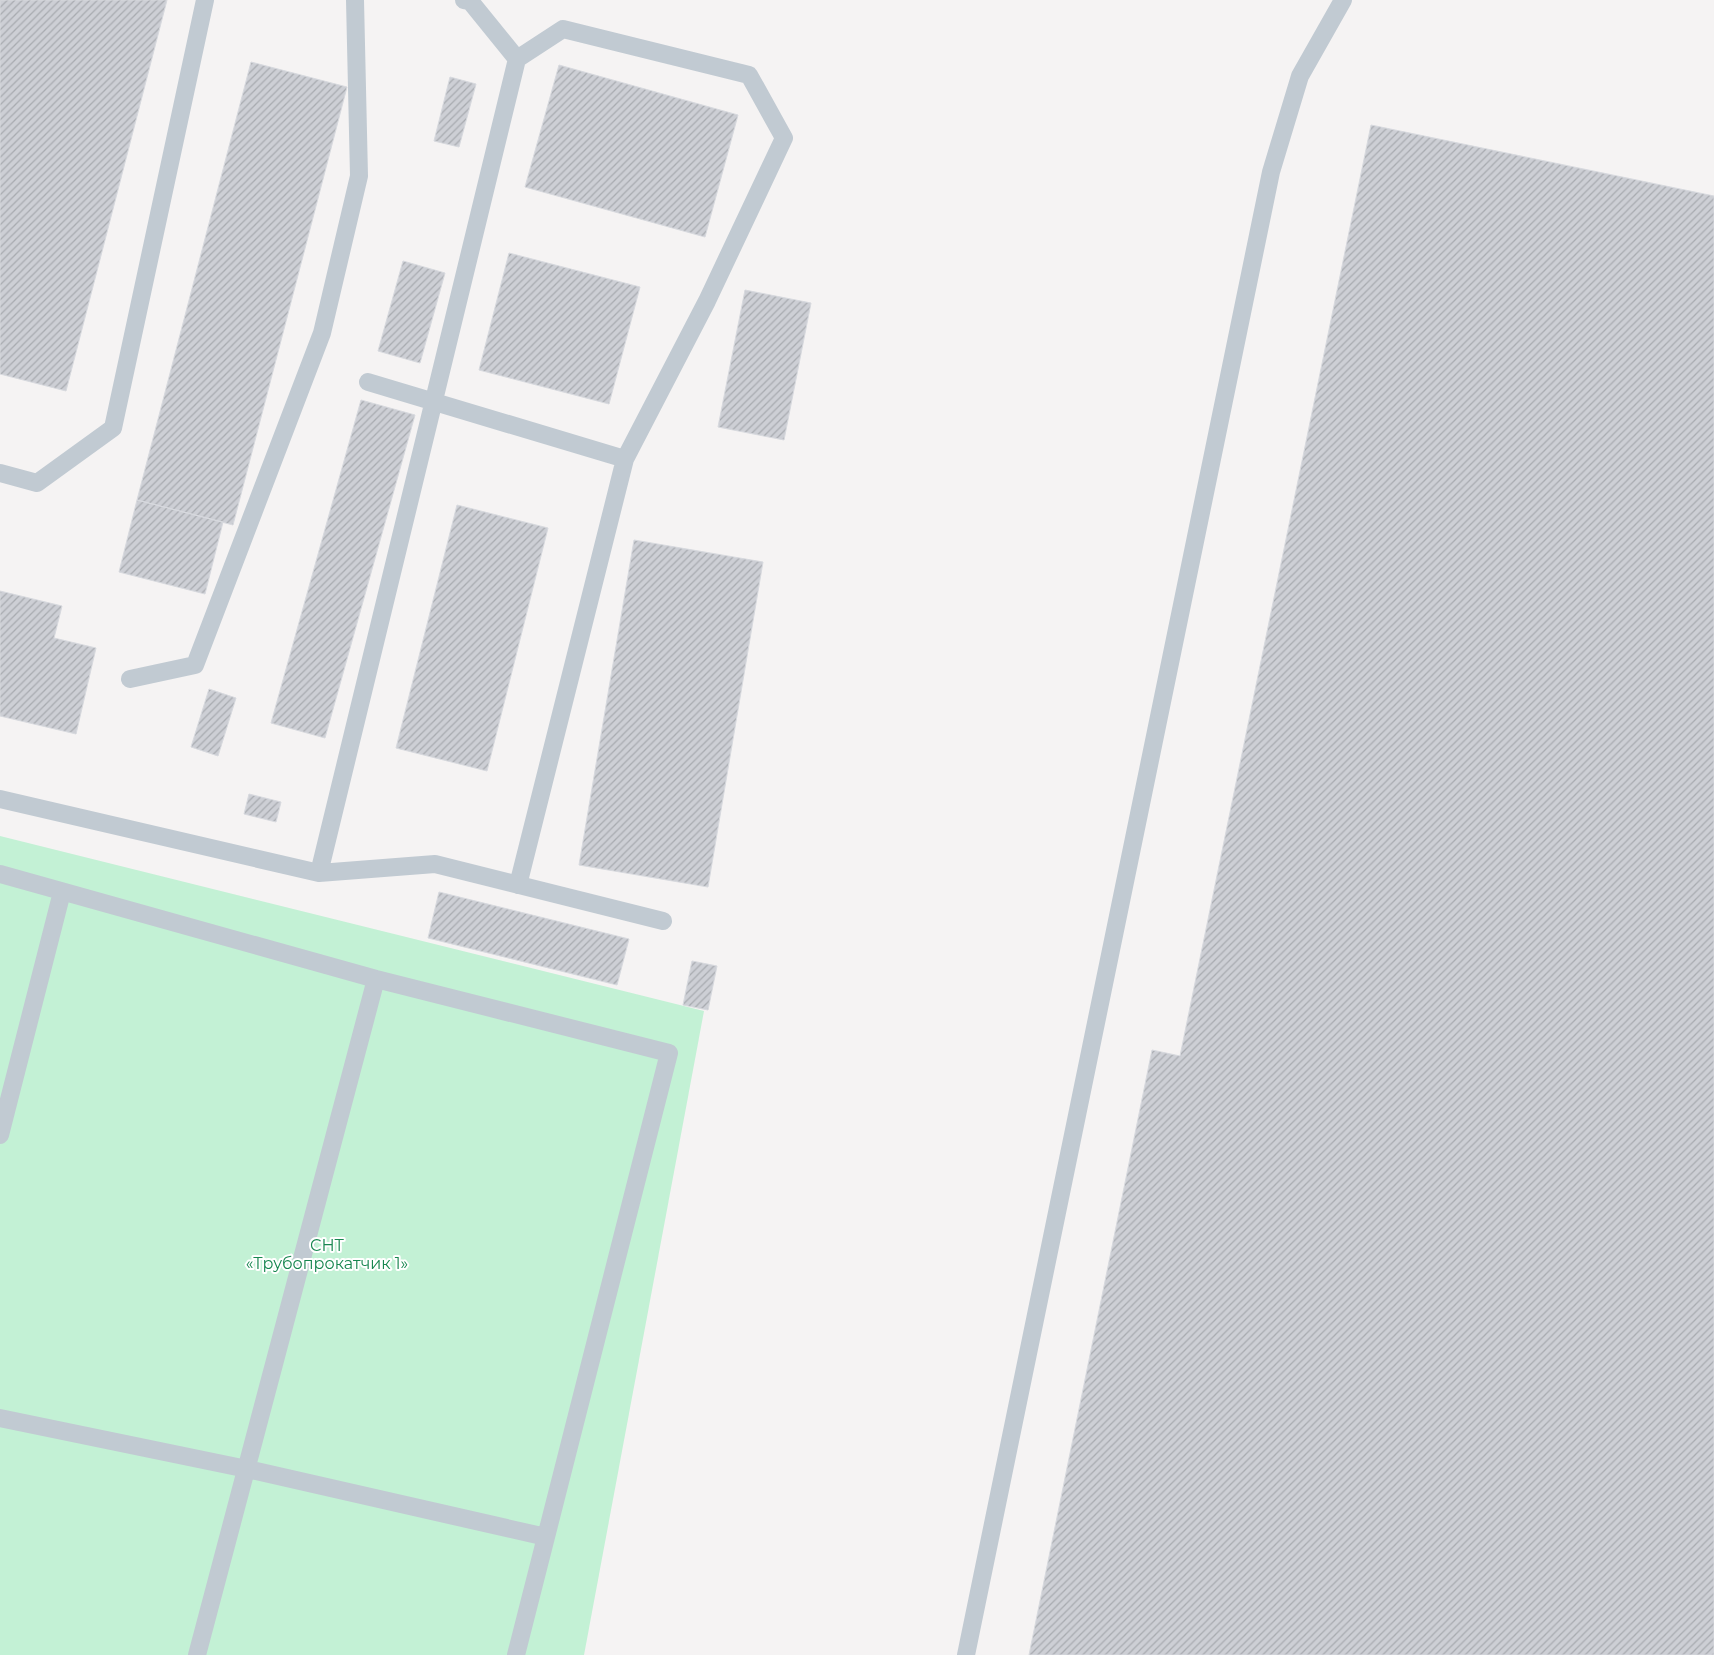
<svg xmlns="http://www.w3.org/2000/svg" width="1714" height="1655" viewBox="0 0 1714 1655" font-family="Montserrat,sans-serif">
<defs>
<pattern id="building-hatch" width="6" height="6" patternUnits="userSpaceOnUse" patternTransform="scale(1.25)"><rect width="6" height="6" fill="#cdcfd5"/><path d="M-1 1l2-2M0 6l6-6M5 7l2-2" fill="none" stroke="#a8abb0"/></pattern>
</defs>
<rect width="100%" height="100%" fill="#f5f3f3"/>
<path fill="#c3f1d5" d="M0 836 704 1011 584 1655H0Z"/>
<path fill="url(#building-hatch)" stroke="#d7d9de" d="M0 0H167L66 391 0 374Z
M251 62 347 87 233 525 137 500Z
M559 65 738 115 705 237 525 187Z
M450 77 476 84 459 147 434 141Z
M1371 125 1714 196V1655H1029L1152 1050 1180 1056Z
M509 253 640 287 609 404 479 370Z
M403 261 445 273 420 363 378 351Z
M745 290 811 303 784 440 718 427Z
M361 400 415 415 325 738 271 723Z
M137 500 223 522 205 594 119 572Z
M457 505 548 528 487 771 396 748Z
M634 540 763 562 708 887 579 865Z
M0 591 62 606 54 638 96 648 76 734 0 716Z
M209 689 236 698 218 756 191 747Z
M249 794 281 802 276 822 244 814Z
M439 892 629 939 617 985 428 938Z
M692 961 717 966 708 1010 683 1005Z"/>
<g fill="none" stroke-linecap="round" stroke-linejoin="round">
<path stroke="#c1cad2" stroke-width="18" d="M464 0 470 1 517 59
M368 382 625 459
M0 473 37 483 113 428 205 0
M130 679 195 665 322 333 359 176 355 0
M0 799 319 873 435 864 663 921
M319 873 517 59 563 29 749 75 784 138 707 301 625 459 518 885
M0 874 376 979 669 1053 516 1655
M0 1135 62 892
M0 1418 247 1469 546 1537
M197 1655 376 979
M966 1655 1271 172 1300 76 1343 0"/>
</g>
<g text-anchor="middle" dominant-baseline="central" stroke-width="4" stroke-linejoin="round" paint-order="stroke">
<g font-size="16" fill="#17864f" stroke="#fff">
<text x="327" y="1245">СНТ<tspan x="327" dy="18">«Трубопрокатчик 1»</tspan></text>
</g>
</g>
</svg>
